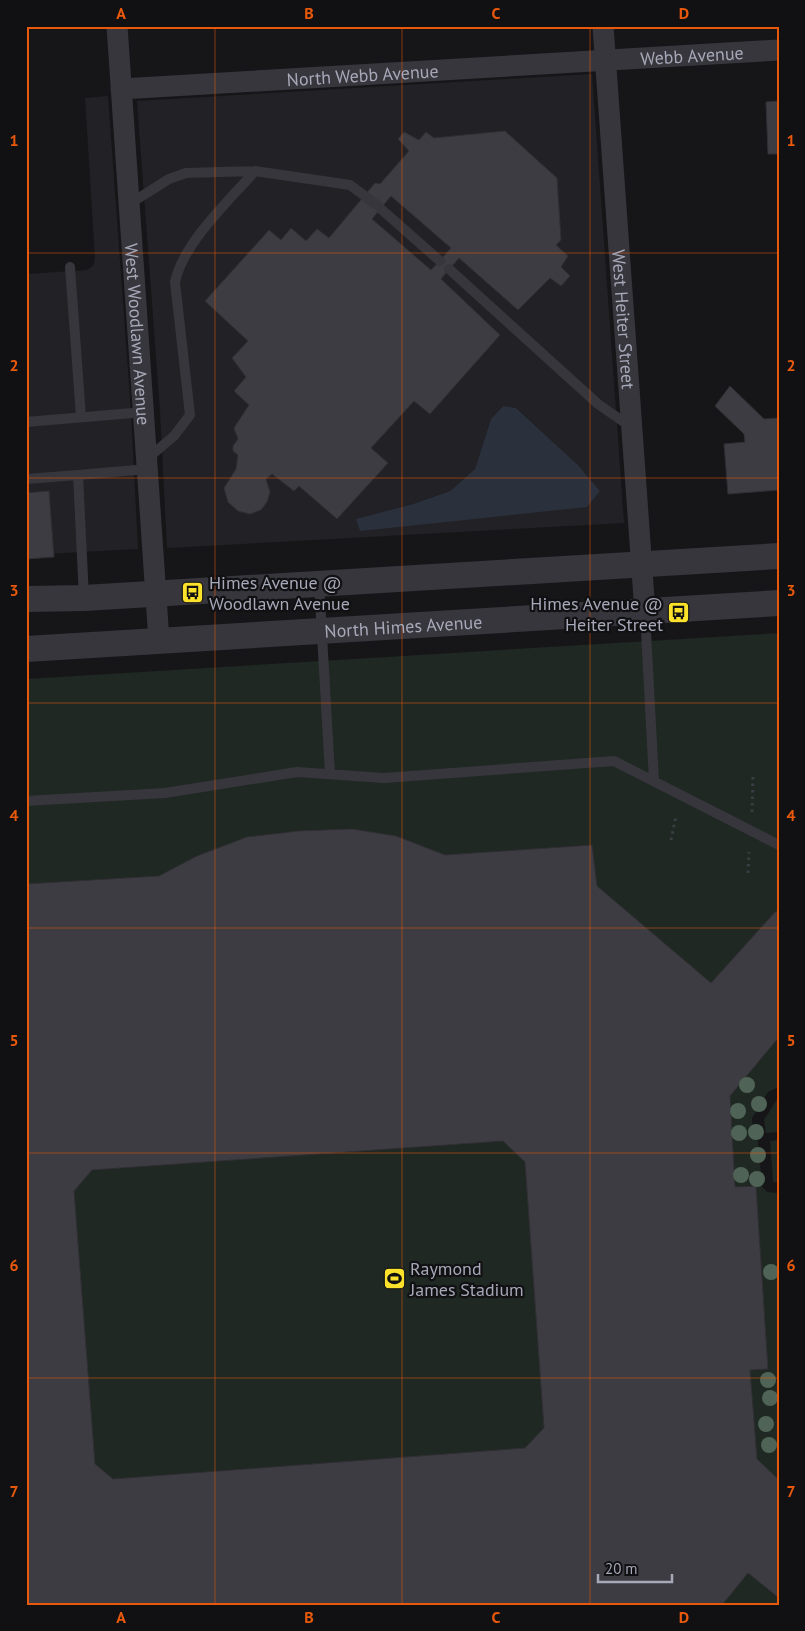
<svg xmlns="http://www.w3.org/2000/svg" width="805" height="1631" viewBox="0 0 805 1631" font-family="'PT Sans',sans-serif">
<rect width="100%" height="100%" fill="#161618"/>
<path fill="#222125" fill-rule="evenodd" d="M592 74 624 523 167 548 160 411 137 101ZM503 406 516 408 578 465 600 491 360 531 357 519 413 504 450 491 475 469 491 419Z
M108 96 131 413 138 549 26 555V274L87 270 93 266 95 259 85 98Z"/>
<path fill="#1f2822" d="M779 633V1087L768 1092 752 1118 753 1134 758 1141 762 1187 767 1192 779 1193V1605H26V679Z
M778 1098 779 1132 766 1133 764 1120Z
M779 1140V1182H773L770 1141Z"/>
<path fill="#2b313c" d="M503 406 516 408 578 465 600 491 587 507 360 531 356 519 413 504 450 491 475 469 491 419Z"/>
<path fill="#3d3c42" stroke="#302f34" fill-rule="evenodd" d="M779 101V154H768L766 102Z
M505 131 557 178 561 240 556 245 568 256 561 267 570 276 561 286 550 278 518 310 459 258 441 279 500 335 430 414 414 401 371 448 388 463 337 519 299 486 294 491 272 474 266 479 270 492 267 502 261 510 250 514 238 511 228 502 224 488 236 469 238 455 233 451V446L238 439 234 428 249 405 234 391 246 377 232 358 248 341 205 301 269 230 281 240 291 228 306 241 317 229 329 238 375 183 380 184 409 151 398 139 404 132 419 140 426 132 434 138ZM391 196 451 248 431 270 372 219Z
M730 386 764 419 778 418 779 490 728 494 724 444 745 442 744 434 715 406Z
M49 491 54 557 26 559V493Z
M352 829 396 836 445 855 592 845 597 886 711 983 776 911 779 913V1037L730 1096 735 1187 756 1186 768 1369 750 1370 757 1459 779 1480V1598L748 1573 722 1605H26V884L159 876 197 856 247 837 299 831ZM503 1141 525 1162 544 1428 525 1448 113 1479 95 1464 74 1191 92 1170Z"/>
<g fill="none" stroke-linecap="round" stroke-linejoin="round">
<path stroke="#3c3d44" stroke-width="3" stroke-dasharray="2.5 4" stroke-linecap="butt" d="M752 812 753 776
M671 840 676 816
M748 873 749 852"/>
<path stroke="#37363d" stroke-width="10" d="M131 203 169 179 186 173 255 171 350 185 377 205
M381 209 440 261
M70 267 81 417
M449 269 598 404 631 427
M26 422 145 412
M148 458 174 436 190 415 175 282C183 243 229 201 255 171
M26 479 78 475
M319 583 330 774
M84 598 78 475 148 469
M645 613 654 781
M26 801 165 793 297 772 384 778 614 761 779 845"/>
<g stroke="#37363d" stroke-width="21">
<path id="s1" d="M117 26 159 641"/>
<path id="s2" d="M603 26 645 612"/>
<path id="s3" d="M121 89 779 50"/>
</g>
<g stroke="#37363d" stroke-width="26">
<path d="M26 599 84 598 779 556"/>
<path id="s4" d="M26 649 779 603"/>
</g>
</g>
<g fill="#4f6456">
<circle cx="747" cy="1085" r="8"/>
<circle cx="759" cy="1104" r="8"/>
<circle cx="738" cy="1111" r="8"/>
<circle cx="756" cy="1132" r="8"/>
<circle cx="739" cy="1133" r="8"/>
<circle cx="758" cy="1155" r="8"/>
<circle cx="741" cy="1175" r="8"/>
<circle cx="757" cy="1179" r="8"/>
<circle cx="771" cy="1272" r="8"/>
<circle cx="768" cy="1380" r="8"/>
<circle cx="770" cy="1398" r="8"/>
<circle cx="766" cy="1424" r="8"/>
<circle cx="769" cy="1445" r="8"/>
</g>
<path fill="none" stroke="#e8590c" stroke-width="1" stroke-opacity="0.55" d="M215 26V1605M402 26V1605M590 26V1605M26 253H779M26 478H779M26 703H779M26 928H779M26 1153H779M26 1378H779"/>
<defs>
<symbol id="bus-square" viewBox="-11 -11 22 22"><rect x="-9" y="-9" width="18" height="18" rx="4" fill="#fce22a" stroke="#111113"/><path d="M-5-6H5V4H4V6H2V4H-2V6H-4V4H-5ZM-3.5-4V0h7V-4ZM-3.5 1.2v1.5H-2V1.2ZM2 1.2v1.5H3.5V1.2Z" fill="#111"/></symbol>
<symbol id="stadium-square" viewBox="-11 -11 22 22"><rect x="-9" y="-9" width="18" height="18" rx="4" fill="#fce22a" stroke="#111113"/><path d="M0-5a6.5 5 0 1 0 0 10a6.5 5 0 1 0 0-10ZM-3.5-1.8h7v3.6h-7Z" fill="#111"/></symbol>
</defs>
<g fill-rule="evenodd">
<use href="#bus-square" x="180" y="580" width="25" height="25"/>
<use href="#bus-square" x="666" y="600" width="25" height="25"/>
<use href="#stadium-square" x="382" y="1266" width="25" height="25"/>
</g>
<g text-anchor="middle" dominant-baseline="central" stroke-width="4.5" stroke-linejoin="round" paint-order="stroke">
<g font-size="18" fill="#a7a8b8" stroke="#111113">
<text stroke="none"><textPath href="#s3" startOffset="572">Webb Avenue</textPath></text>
<text stroke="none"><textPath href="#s3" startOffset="242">North Webb Avenue</textPath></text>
<text stroke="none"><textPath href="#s2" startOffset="294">West Heiter Street</textPath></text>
<text stroke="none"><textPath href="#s1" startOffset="309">West Woodlawn Avenue</textPath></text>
<text stroke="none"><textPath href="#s4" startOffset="378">North Himes Avenue</textPath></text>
</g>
<g font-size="18" fill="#a7a8b8" stroke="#111113" text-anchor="start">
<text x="209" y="582">Himes Avenue @<tspan x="209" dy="21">Woodlawn Avenue</tspan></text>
<text x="663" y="603" text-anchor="end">Himes Avenue @<tspan x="663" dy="21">Heiter Street</tspan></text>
<text x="410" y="1268">Raymond<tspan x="410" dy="21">James Stadium</tspan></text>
</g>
</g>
<rect width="805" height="1631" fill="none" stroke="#111113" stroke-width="55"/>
<path d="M598 1574v8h74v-8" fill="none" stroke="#a7a8b8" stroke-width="2.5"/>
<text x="605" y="1574" font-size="15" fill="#a7a8b8" stroke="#111113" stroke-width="4" paint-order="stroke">20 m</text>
<rect x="28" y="28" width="750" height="1576" fill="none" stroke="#e8590c" stroke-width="2"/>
<g font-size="16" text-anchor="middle" font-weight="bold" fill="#e8590c">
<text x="121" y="19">A</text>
<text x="309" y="19">B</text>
<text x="496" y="19">C</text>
<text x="684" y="19">D</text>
<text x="14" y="146">1</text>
<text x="791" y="146">1</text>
<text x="14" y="371">2</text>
<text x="791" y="371">2</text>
<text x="14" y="596">3</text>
<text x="791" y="596">3</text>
<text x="14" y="821">4</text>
<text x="791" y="821">4</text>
<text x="14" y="1046">5</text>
<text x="791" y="1046">5</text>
<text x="14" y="1271">6</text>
<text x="791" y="1271">6</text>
<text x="14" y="1497">7</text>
<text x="791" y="1497">7</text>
<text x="121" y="1623">A</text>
<text x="309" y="1623">B</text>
<text x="496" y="1623">C</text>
<text x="684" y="1623">D</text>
</g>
</svg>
